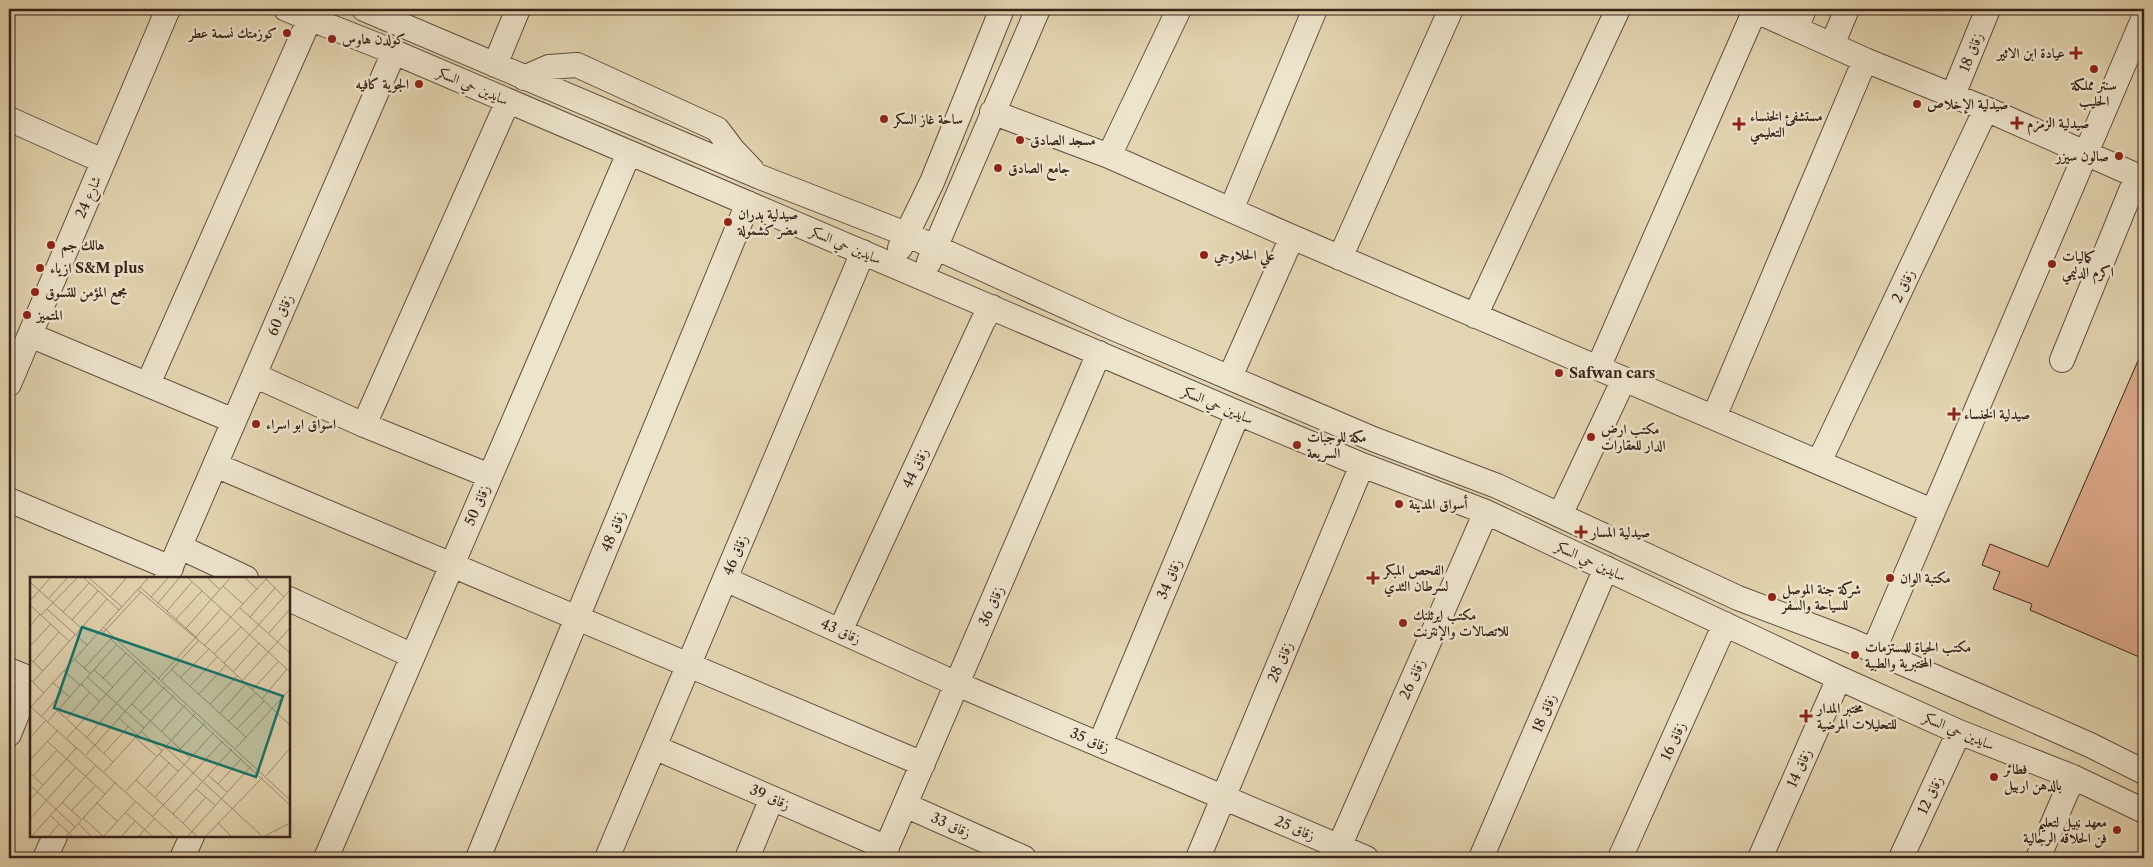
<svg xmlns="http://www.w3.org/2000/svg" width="2153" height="867" viewBox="0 0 2153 867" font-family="'Libre Caslon Text',Amiri,serif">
<rect width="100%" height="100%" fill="#e3d5b1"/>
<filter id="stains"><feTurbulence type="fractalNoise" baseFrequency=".004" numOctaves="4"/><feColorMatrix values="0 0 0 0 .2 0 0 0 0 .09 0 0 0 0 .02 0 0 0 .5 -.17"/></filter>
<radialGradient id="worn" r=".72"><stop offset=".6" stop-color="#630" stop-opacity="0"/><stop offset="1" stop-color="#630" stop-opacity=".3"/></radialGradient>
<path fill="#dfab8c" stroke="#36221a" d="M2144 347V659L2030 610 2032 604 1993 589 2000 572 1982 565 1990 544 2048 567Z"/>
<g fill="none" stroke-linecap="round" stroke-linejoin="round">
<defs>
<path id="minor" d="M286 9 394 52 1238 413 1362 465 1486 512 1839 678 1959 732 2073 777 2144 811
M364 9 760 177 906 234 1111 327 1373 439 1497 486 1738 598 1849 640 1981 697 2090 745 2144 772
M1752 9 1865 60 1986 109 2144 179
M1796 29 1804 9
M1832 45 1847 9
M495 65 518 9
M524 78 549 67 577 65 717 129 733 150 752 170
M1953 95 1988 9
M992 112 1109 156 1292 237 1932 511
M9 119 103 161
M1109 156 1179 9
M1231 210 1315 9
M900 248 932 182 1002 9
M1340 258 1451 9
M929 262 1038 9
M1475 316 1618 9
M30 335 234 421
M2062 360 2137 176
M1598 368 1755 10
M254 375 364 425 490 476
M1230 377 1292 237
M9 384 168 9
M148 384 310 18
M1714 417 1865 60
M364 425 508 101
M1819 462 1986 109
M215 465 923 764
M9 500 171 568
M1560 515 1624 379
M180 547 246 578
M166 578 394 52
M725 579 957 684 1366 858
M289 599 413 656
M840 631 983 321 992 307
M1873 652 2144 17
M9 670 31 679
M9 734 31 680
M1100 744 1238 413
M654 747 887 848
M905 805 1024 858
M1339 847 1486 512
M45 858 55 836
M182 858 192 836
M326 858 629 153
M478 858 748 203
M607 858 863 252
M747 858 772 798
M882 858 1099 353
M1198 858 1362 465
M1481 858 1606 568
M1620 858 1725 624
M1760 858 1839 678
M1901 858 1959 732
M2038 858 2073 777"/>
</defs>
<use href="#minor" stroke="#614f40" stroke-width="26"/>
<use href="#minor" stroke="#ede4cc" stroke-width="24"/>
</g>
<g fill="#8f2418" stroke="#ede4cc" stroke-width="2">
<circle cx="287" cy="33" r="5"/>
<circle cx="332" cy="39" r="5"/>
<path d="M2073.5 45.5h5v5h5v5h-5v5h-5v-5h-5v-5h5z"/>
<circle cx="2094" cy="69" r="5"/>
<circle cx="419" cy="84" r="5"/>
<circle cx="1917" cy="104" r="5"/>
<circle cx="884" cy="119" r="5"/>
<path d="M2014.5 115.5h5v5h5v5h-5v5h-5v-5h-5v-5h5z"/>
<path d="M1736.5 116.5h5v5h5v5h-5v5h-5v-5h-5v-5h5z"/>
<circle cx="1020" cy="140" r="5"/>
<circle cx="2119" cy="156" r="5"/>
<circle cx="998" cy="168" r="5"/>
<circle cx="728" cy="222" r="5"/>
<circle cx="51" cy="245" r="5"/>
<circle cx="1204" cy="255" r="5"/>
<circle cx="2052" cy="264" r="5"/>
<circle cx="40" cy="268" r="5"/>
<circle cx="35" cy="292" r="5"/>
<circle cx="27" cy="315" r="5"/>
<circle cx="1559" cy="373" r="5"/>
<path d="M1951.5 406.5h5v5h5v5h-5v5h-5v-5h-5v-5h5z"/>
<circle cx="256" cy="424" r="5"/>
<circle cx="1591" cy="437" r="5"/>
<circle cx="1297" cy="445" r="5"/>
<circle cx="1399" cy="504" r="5"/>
<path d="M1578.5 524.5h5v5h5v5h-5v5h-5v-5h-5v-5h5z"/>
<path d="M1370.5 570.5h5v5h5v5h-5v5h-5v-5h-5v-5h5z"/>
<circle cx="1890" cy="578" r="5"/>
<circle cx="1772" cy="597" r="5"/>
<circle cx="1403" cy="623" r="5"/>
<circle cx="1855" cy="655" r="5"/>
<path d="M1803.5 708.5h5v5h5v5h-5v5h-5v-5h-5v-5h5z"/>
<circle cx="1994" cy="777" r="5"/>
<circle cx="2117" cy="830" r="5"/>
</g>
<g text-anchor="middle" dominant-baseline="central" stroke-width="5" stroke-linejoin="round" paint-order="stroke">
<g font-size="14" font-weight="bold" fill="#36221a" stroke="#ede4cc" text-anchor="start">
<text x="277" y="33" text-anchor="end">كوزمتك نسمة عطر</text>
<text x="342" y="39">كولدن هاوس</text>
<text x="2065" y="53" text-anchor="end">عيادة ابن الاثير</text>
<text x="409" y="84" text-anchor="end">الجوية كافيه</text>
<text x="2094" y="85" text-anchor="middle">سنتر مملكة<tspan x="2094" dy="16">الحليب</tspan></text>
<text x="1927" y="104">صيدلية الإخلاص</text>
<text x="1750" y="116">مستشفئ الخنساء<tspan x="1750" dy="16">التعليمي</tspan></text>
<text x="894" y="119">ساحة غاز السكر</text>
<text x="2027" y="123">صيدلية الزمزم</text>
<text x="1030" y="140">مسجد الصادق</text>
<text x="2109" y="156" text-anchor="end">صالون سيزر</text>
<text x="1008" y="168">جامع الصادق</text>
<text x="738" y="214">صيدلية بدران<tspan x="738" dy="16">مضر كشمولة</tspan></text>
<text x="61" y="245">هالك جم</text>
<text x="1214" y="255">علي الحلاوجي</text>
<text x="2062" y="256">كماليات<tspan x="2062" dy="16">اكرم الدليمي</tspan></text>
<text x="50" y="268">ازياء S&amp;M plus</text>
<text x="45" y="292">مجمع المؤمن للتسوق</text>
<text x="37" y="315">المتميز</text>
<text x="1569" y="373">Safwan cars</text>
<text x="1964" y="414">صيدلية الخنساء</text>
<text x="266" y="424">اسواق ابو اسراء</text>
<text x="1601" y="429">مكتب ارض<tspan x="1601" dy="16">الدار للعقارات</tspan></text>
<text x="1307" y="437">مكة للوجبات<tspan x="1307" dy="16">السريعة</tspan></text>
<text x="1409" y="504">أسواق المدينة</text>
<text x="1591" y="532">صيدلية المسار</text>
<text x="1384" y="570">الفحص المبكر<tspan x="1384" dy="16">لسرطان الثدي</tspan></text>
<text x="1900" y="578">مكتبة الوان</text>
<text x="1782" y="589">شركة جنة الموصل<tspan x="1782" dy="16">للسياحة والسفر</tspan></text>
<text x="1413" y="615">مكتب ايرثلنك<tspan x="1413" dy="16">للاتصالات والإنترنت</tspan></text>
<text x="1865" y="647">مكتب الحياة للمستزمات<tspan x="1865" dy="16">المختبرية والطبية</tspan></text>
<text x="1817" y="708">مختبر المدار<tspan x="1817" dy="16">للتحليلات المرضية</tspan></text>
<text x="2004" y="769">فطائر<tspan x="2004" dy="16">بالدهن اربيل</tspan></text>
<text x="2107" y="822" text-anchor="end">معهد نبيل لتعليم<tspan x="2107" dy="16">فن الحلاقه الرجالية</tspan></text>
</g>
<g font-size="14" fill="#36221a" stroke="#ede4cc">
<text transform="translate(1971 52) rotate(-68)">زقاق 18</text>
<text transform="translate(473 86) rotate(23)">سايدين حي السكر</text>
<text transform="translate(88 197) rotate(-67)">شارع 24</text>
<text transform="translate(846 245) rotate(23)">سايدين حي السكر</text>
<text transform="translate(1903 286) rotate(-65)">زقاق 2</text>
<text transform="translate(280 315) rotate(-67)">زقاق 60</text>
<text transform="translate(1218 405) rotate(23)">سايدين حي السكر</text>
<text transform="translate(915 468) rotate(-65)">زقاق 44</text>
<text transform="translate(477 505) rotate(-67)">زقاق 50</text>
<text transform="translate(613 531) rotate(-68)">زقاق 48</text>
<text transform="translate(735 555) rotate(-67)">زقاق 46</text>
<text transform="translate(1591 561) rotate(25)">سايدين حي السكر</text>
<text transform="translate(1169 579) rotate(-67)">زقاق 34</text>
<text transform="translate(991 606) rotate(-67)">زقاق 36</text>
<text transform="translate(841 631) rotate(24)">زقاق 43</text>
<text transform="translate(1280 662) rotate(-67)">زقاق 28</text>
<text transform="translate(1412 679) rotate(-66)">زقاق 26</text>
<text transform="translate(1544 713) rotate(-67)">زقاق 18</text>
<text transform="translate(1959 731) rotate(23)">سايدين حي السكر</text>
<text transform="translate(1090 740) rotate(23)">زقاق 35</text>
<text transform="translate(1673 741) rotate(-66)">زقاق 16</text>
<text transform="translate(1799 768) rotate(-66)">زقاق 14</text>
<text transform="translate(1930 795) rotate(-65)">زقاق 12</text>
<text transform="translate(770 797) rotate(23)">زقاق 39</text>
<text transform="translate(951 825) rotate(24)">زقاق 33</text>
<text transform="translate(1295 828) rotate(23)">زقاق 25</text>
</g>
</g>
<g transform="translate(30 577)">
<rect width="260" height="260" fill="#e3d5b1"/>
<path fill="none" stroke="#9e8d75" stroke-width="1" d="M53 0 89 33M58 0 92 30M157 0 260 95M177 0 190 13M214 0 227 12M236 2 254 20M0 5 51 51M193 9 213 27M110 10 167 61M107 12 179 72 260 148M80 20 97 0M121 20 139 0M19 21 38 0M0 24 21 0M128 26 150 0M0 28 39 64M210 31 260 76M17 32 57 68M137 34 162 5M33 35 59 6M11 38 48 0M220 40 245 11M146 42 172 14M42 43 68 14M0 49 10 37M73 50 260 223M156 51 201 0M71 53 260 228M74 55 111 15M239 56 260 32M0 69 21 47M174 69 238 0M184 77 211 50M0 82 13 94M44 82 61 97M3 85 29 55M194 86 260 13M54 91 81 62M141 92 216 160M64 93 83 110M34 94 50 108M203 95 229 66M57 100 114 151M151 100 179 72M73 101 96 76M0 102 14 116M128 102 191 32M132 103 169 63M212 104 260 51M3 105 77 22M23 106 40 120M51 107 70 125M160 109 187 80M222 113 249 84M169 117 196 88M232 122 257 92M102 127 160 181M180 127 207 99M0 129 145 260M1 130 119 0M27 133 83 185M110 136 135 110M190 136 216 107M12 139 33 114M37 141 60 115M89 141 108 158M18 144 87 67M199 144 225 116M207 152 234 124M111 154 132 174M131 155 155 128M57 160 116 93M105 160 127 180M0 161 16 143M37 161 106 84M17 164 75 217M135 170 231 258M206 171 260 112M150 172 175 146M74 176 99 149M129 177 148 194M56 178 125 101M0 183 28 153M74 195 144 118M0 196 13 208M178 198 197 215M3 199 27 173M236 199 260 171M106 203 168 260M188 207 212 181M0 208 45 250M116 211 139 186M166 212 185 228M96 214 165 137M125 220 184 155M0 223 47 170M32 225 51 242M67 226 87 244M41 234 66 208M95 235 123 260M143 237 202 172M20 238 43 260M123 239 193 164M53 241 73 259M0 242 46 190M48 246 62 260M153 246 176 220M188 246 202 260M1 260 66 188M18 260 29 247M36 260 86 205M73 260 106 224M91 260 105 244M108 260 125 241M157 260 221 189M175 260 233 200M233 260 260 246"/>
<path fill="#0f766e" fill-opacity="0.15" stroke="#0f766e" stroke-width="2.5" d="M52 50 253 119 226 200 24 131Z"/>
<rect width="260" height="260" fill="none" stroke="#36221a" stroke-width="2.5"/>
</g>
<rect width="2153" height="867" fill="none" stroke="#e3d5b1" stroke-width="30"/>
<rect x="10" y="10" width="2133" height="847" fill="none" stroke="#36221a" stroke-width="2.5"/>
<rect x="15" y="15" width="2123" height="837" fill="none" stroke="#36221a"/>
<rect width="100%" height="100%" filter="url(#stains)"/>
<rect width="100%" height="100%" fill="url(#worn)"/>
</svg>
